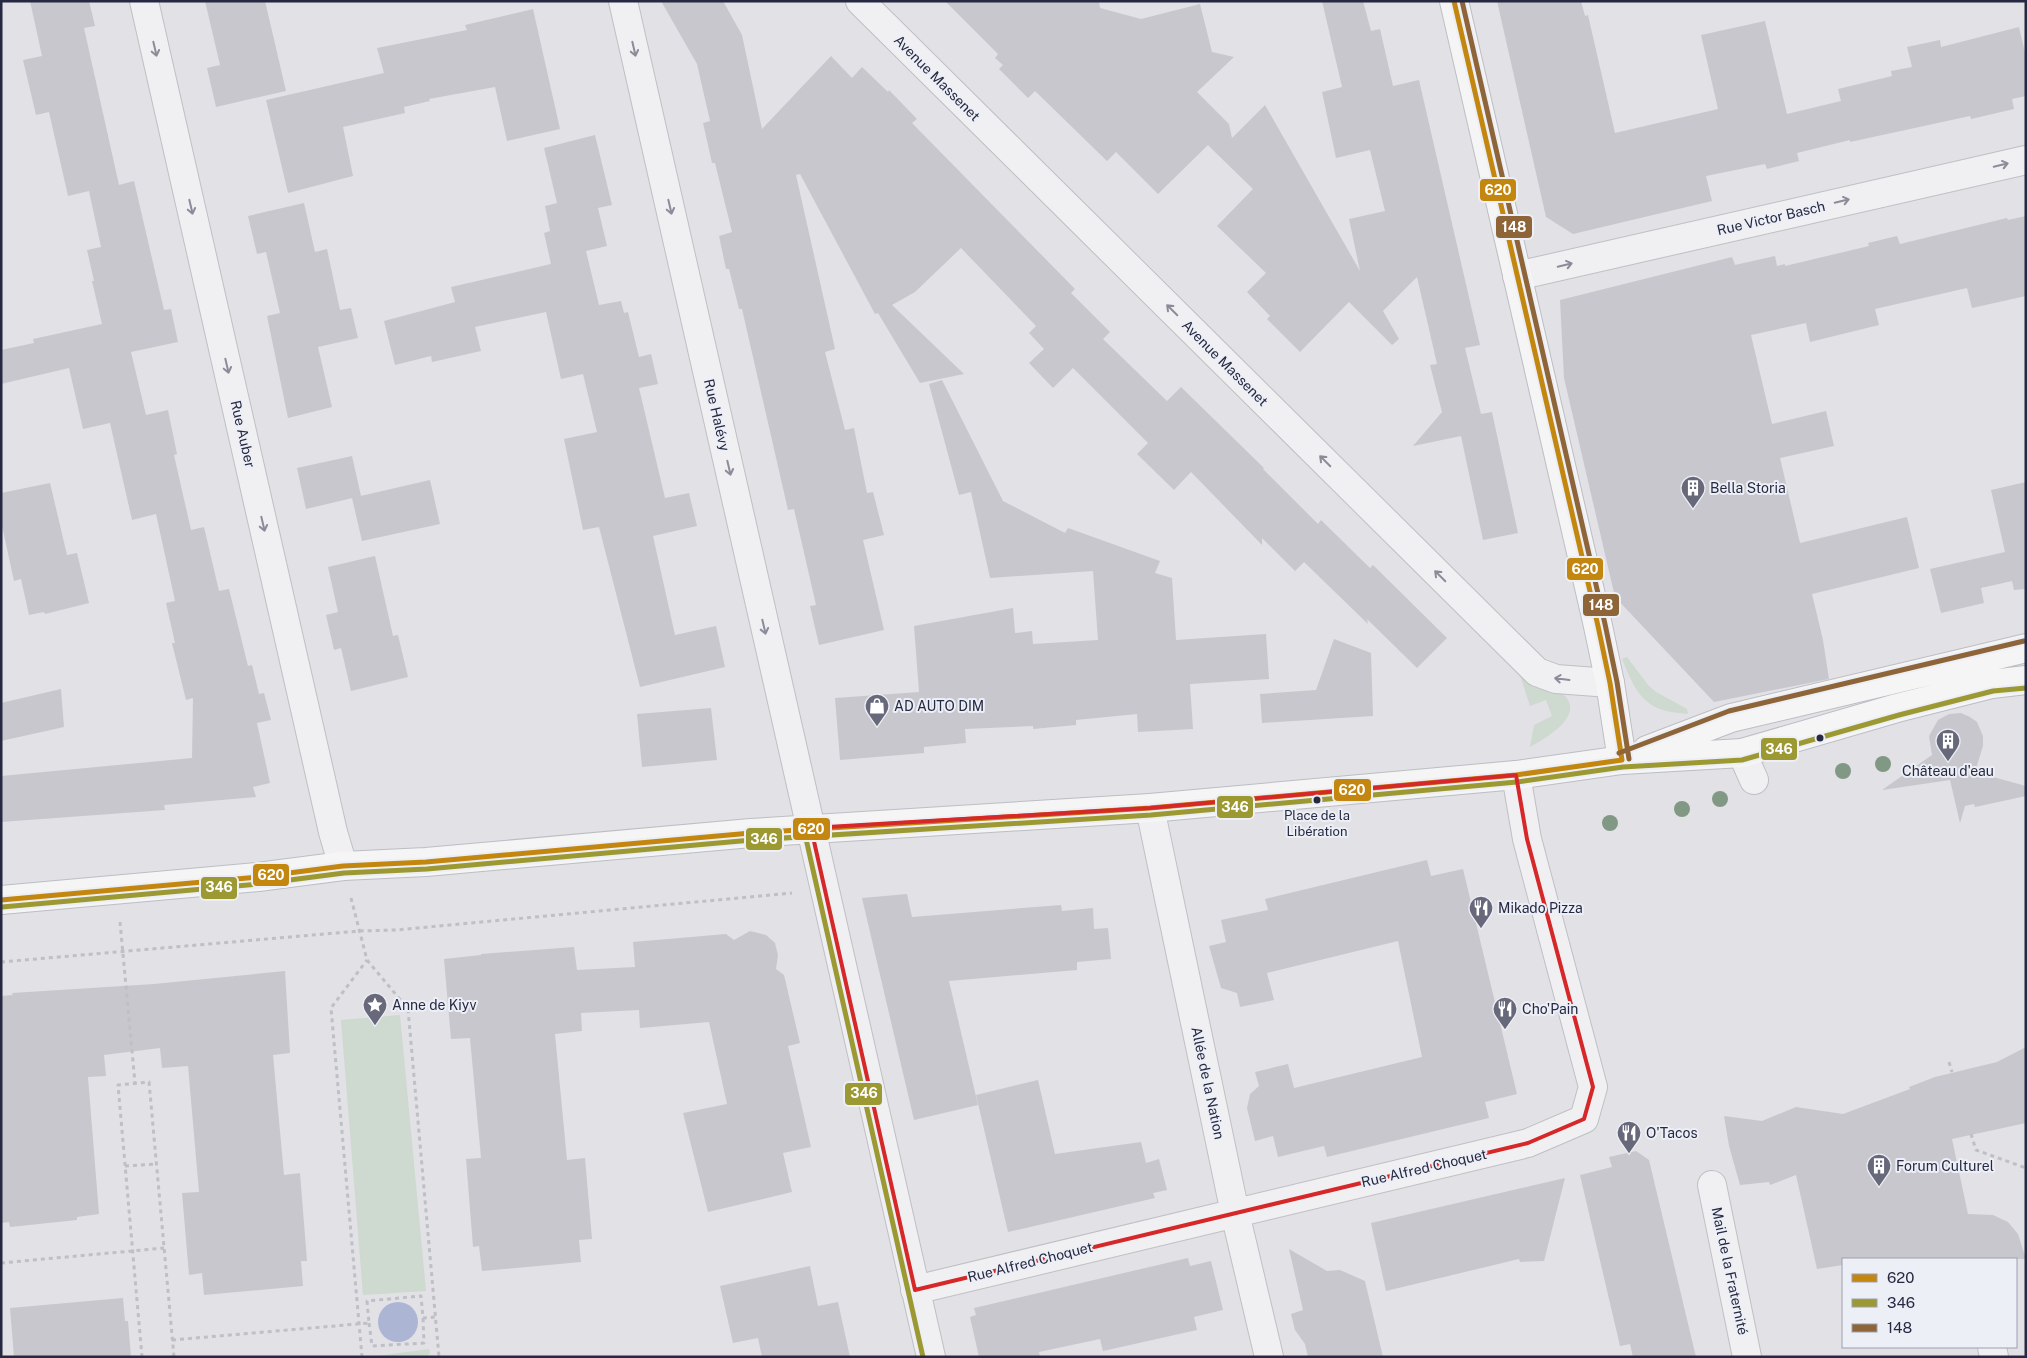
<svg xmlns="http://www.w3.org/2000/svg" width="2027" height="1358" viewBox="0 0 2027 1358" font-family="'Public Sans',sans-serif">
<rect width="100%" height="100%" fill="#e1e1e6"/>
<path fill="#ced9d0" d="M1627 657 1648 685 1656 692 1687 709 1688 714C1679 713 1668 712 1660 709 1638 701 1630 678 1622 659Z
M1520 675C1532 680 1562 689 1568 700 1579 720 1544 739 1530 747L1534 725 1552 716 1546 700 1530 706Z
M400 1015 426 1291 363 1295 341 1020Z
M429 1349 430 1353 427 1357H370Z"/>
<path fill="#acb6d4" d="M378 1322a20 20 0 1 1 40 0a20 20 0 1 1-40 0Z"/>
<path fill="#c7c7cd" d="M30 1H89L95 26 84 28 119 185 134 181 164 310 171 309 178 342 131 352 146 415 168 410 177 454 174 455 191 530 204 527 219 591 229 589 248 666 252 665 259 694 264 693 271 720 257 723 270 783 253 787 256 797 164 805 165 810 1 822V776L192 758 193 698 186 700 172 643H175L166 603 175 601 156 514 132 520 110 423 83 429 69 368 1 384V350L34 343 33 339 102 324 92 281H94L87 250 101 247 89 191 68 196 49 112 36 115 23 60 42 56Z
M205 1H265L286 91 216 107 207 68 220 65Z
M661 1H723L742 35 762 129 831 56 852 78 862 67 888 92 889 90 917 119 912 123 1075 289 1071 293 1110 332 1103 339 1167 401 1181 387 1264 468 1263 469 1318 524 1321 520 1370 568 1373 565 1447 638 1417 668 1367 619 1368 624 1304 562 1295 571 1262 538V545L1191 472 1174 490 1137 454 1148 443 1073 368 1053 388 1029 363 1044 349 1029 333 1036 326 961 248 915 292 892 305 964 374 920 383 878 313 875 314 800 174 796 175 835 349 825 352 845 430 854 428 867 493 873 492 884 535 863 540 884 630 819 645 810 606 816 605 794 509 788 510 742 309H739L729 269H726L719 236 732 232 715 163H712L703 123 710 121 697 64Z
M945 1H1099L1100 8 1141 19 1200 4 1212 52 1234 57 1197 92 1229 124 1232 138 1265 105 1360 271 1349 219 1385 211 1370 150 1336 158 1322 92 1342 87 1322 1H1363L1371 31 1380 29 1393 86 1419 80 1480 345 1465 348 1481 414 1492 412 1518 533 1483 540 1461 436 1413 446 1442 412 1430 365 1437 364 1417 277 1383 311 1399 339 1392 345 1349 302 1300 352 1267 319 1270 316 1247 292 1266 273 1217 226 1253 189 1217 154 1208 145 1158 194 1116 152 1107 161 1035 91 1028 98 999 69 1003 65 995 58 998 54Z
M1497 1H1581L1585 16 1588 15 1615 133 1718 109 1701 35 1765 21 1787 114 1841 101 1838 89 1892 76 1891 71 1912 67 1907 47 1940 40 1941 47 2019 27 2026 57V96L2012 99 2014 109 1971 119 1970 116 1850 142V140L1797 153 1799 161 1767 169 1765 164 1706 176 1712 201 1573 234 1546 217Z
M533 9 560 129 507 141 495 87 429 99 430 101 404 107 405 113 343 127 353 176 288 193 266 100 384 73 377 48 467 30 465 25Z
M595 135 612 205 598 208 607 246 586 251 599 305 621 301 624 313 628 312 639 357 651 354 658 384 639 388 665 498 689 493 697 526 653 536 675 635 716 626 725 667 640 687 599 527 583 530 564 439 597 432 583 374 561 379 546 312 475 327 481 351 432 362 431 356 395 365 384 321 455 302 451 287 551 264 544 233 550 231 545 206 557 203 544 148Z
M304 203 315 252 327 249 340 310 351 308 358 338 318 347 332 407 288 418 267 316 280 313 266 252 257 254 248 216Z
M2026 216V296L1972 308 1967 288 1875 309 1879 325 1810 342 1806 323 1751 335 1772 424 1826 411 1834 446 1780 458 1800 543 1907 517 1919 568 1812 594 1823 640 1829 679 1714 702 1615 597 1564 378 1560 300 1732 257 1735 265 1775 256 1777 266 1785 264V266L1869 246 1868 243 1897 236 1900 244 2007 218 2008 220Z
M942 380 1003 501 1065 533 1068 528 1160 561 1155 573 1172 578 1176 640 1266 634 1269 679 1190 684 1193 729 1138 732 1137 714 1076 720V725L1033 729V726L965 729 966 743 924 747V753L840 760 835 698 919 692 914 626 1013 608 1015 633 1032 631 1033 644 1098 640 1093 571 990 578 971 492 959 495 929 384Z
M352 456 361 496 306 509 297 468Z
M430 480 440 524 362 541 352 498Z
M2026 482V589L2014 590 2012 581 1981 588 1984 603 1941 613 1930 569 2005 552 1991 490Z
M50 483 67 555 77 553 89 603 45 614 44 612 29 615 21 579 14 581 1 521V493Z
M375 556 393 636 398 635 408 677 351 691 341 648 334 650 326 615 338 612 328 567Z
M1334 639 1371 653 1373 716 1262 723 1260 694 1316 690Z
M61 689 64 727 1 741V703Z
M711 708 717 760 642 767 637 714Z
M1961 713 1970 717 1977 722 1983 736V746L1975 772 2026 786V796L1975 807 1974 804 1965 806 1960 823 1950 780 1882 790 1932 755 1929 736 1938 720 1949 714Z
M1427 860 1431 876 1463 869 1517 1094 1485 1102 1489 1118 1327 1157 1324 1146 1278 1157 1273 1136 1255 1141 1247 1108 1250 1094 1259 1086 1255 1072 1288 1064 1294 1088 1422 1057 1398 941 1267 973 1274 1000 1240 1007 1237 993 1221 988 1209 946 1226 942 1221 920 1268 910 1265 899Z
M907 894 912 917 1061 905 1062 911 1093 908 1094 929 1108 928 1111 959 1077 962V970L949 981 978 1105 914 1120 862 898Z
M750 931 766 935 775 943 778 955 776 969 784 975 800 1043 788 1046 811 1147 783 1153 792 1192 708 1212 683 1113 727 1104 709 1022 640 1028 639 1010 581 1013 582 1031 555 1034 567 1160 585 1158 592 1239 579 1240 581 1262 482 1271 479 1246 473 1247 466 1159 481 1158 470 1038 451 1039 444 959 481 955V954L574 947 577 970 635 967 633 942 726 934 734 940Z
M285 971 290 1053 273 1055 284 1175 300 1173 307 1261H301L303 1286 204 1295 202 1273 189 1275 182 1193 199 1192 188 1066 162 1068 160 1048 104 1055 106 1076 88 1077 99 1214 77 1217V1220L10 1227 9 1222 1 1223V996L13 995 12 993 154 984Z
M2026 1047V1123L1952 1139 1968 1214 1993 1215 2008 1222 2018 1234 2026 1259H1843V1265L1817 1269 1796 1175 1770 1185 1769 1182 1740 1185 1729 1146 1724 1116 1762 1121 1796 1107 1843 1114 1910 1089 1909 1087 1935 1077 1997 1062Z
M1038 1080 1055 1154 1141 1142 1146 1163 1159 1159 1167 1190 1153 1193 1155 1198 1008 1232 976 1095Z
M1636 1151 1649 1160 1696 1357H1633L1630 1344 1620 1346 1580 1175 1612 1167 1609 1157Z
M1565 1178 1544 1261 1520 1262 1519 1259 1386 1291 1371 1223Z
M1289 1249 1327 1271 1340 1270 1365 1281 1383 1357H1308L1305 1344 1295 1330 1291 1314 1303 1310Z
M1188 1258 1190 1266 1211 1261 1223 1310 1194 1317 1197 1330 1103 1351 1100 1339 1039 1352 1040 1357H979L970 1317 976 1315 974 1308Z
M810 1266 818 1306 838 1302 850 1357H762L758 1338 733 1343 720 1286Z
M123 1298 125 1321H128L131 1357H14L10 1308Z"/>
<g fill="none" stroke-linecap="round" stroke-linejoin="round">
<defs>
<path id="minor" d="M144 1 333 832 343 866
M623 1 931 1357
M860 1 1537 672 1556 679 1610 683
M1517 276 2026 160
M1742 753 1754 780
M1150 808 1235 1213 1269 1357
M1712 1185 1747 1357
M915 1290 1528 1143 1584 1119 1593 1087 1527 839 1516 775
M1992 1347 1994 1357"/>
<path id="major" d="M1454 1 1598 626 1610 683 1622 760
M1647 750 1731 718 2026 648
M1 900 258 877 343 866 426 862 751 833 1150 808 1516 775 1622 760 1742 753 1897 708 1992 684 2026 680"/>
</defs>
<use href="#minor" stroke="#bfbfc4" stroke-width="30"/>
<use href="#major" stroke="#bcbec4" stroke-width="30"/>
<path stroke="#bfc0c6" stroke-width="3" stroke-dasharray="4 4" stroke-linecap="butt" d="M351 898 367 960 408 1009 439 1357
M120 922 135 1083
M1 962 359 931 396 930 792 893
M1949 1062 1952 1072
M1971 1134 1976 1150 2026 1168
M125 1166 156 1164
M1 1263 164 1248
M369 1323 372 1346 424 1343 423 1318
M172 1340 369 1323 367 1301 421 1296 423 1318 436 1317
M142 1357 118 1085 149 1082 174 1357
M362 1357 331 1008 367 960"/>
<use href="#minor" stroke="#f0f0f3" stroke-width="28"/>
<use href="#major" stroke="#f5f5f6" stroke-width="28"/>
<defs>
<path id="bus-1" d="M1454 1 1598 626 1610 683 1622 760
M1 900 258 877 343 866 426 862 751 833 1150 808 1516 775 1622 760"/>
<path id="bus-2" d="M804 830 923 1357
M2 907 259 884 344 873 427 869 752 840 1151 815 1517 782 1623 767 1742 760 1899 715 1993 691 2026 688"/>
<path id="bus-3" d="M1462 1 1605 624 1617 682 1629 759
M1619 753 1729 711 2024 641"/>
</defs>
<use href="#bus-1" stroke="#edeff6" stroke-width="9"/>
<use href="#bus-2" stroke="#edeff6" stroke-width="9"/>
<use href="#bus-3" stroke="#edeff6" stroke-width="9"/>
<use href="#bus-1" stroke="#c38710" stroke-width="5"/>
<use href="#bus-2" stroke="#9c9932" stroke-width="5"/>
<use href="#bus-3" stroke="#8d6539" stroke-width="5"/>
</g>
<g fill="#819885">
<circle cx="1883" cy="764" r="8"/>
<circle cx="1843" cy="771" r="8"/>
<circle cx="1720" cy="799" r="8"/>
<circle cx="1682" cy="809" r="8"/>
<circle cx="1610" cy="823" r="8"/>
</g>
<defs><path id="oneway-shaft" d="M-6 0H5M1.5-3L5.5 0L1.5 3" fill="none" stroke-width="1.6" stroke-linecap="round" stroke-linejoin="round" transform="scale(1.25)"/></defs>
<g stroke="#8b8c9a">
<use href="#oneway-shaft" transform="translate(155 49) rotate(77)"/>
<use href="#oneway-shaft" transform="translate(634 49) rotate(77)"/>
<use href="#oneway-shaft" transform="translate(2001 165) rotate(-13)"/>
<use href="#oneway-shaft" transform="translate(1842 201) rotate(-13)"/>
<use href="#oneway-shaft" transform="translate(191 207) rotate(77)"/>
<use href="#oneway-shaft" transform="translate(670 207) rotate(77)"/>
<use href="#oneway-shaft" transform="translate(1565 265) rotate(-13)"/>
<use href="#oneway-shaft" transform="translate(1172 310) rotate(-135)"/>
<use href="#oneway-shaft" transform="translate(227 366) rotate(77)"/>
<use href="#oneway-shaft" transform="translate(1325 461) rotate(-135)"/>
<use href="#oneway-shaft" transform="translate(729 468) rotate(77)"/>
<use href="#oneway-shaft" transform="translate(263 524) rotate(77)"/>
<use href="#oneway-shaft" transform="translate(1440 576) rotate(-135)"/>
<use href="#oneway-shaft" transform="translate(764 627) rotate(77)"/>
<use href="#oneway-shaft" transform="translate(1562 679) rotate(-173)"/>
</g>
<path fill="none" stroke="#d62828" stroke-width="4" stroke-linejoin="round" d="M1516 775 1527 839 1593 1087 1584 1119 1528 1143 915 1290 811 828 1150 808Z"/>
<defs>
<symbol id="building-pin" viewBox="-11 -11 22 30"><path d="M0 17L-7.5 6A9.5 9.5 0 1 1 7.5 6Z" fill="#67697b" stroke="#edeff6"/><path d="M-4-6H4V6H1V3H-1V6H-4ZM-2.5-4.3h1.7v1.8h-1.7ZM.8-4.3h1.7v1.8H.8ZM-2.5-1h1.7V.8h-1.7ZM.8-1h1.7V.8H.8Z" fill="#fff"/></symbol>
<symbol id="shop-pin" viewBox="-11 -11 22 30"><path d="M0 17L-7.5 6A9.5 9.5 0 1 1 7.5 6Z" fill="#67697b" stroke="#edeff6"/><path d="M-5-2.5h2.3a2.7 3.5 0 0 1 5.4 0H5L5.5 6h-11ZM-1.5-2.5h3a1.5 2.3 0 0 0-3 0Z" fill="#fff"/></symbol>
<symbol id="restaurant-pin" viewBox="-11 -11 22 30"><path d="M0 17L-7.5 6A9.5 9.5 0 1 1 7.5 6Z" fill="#67697b" stroke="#edeff6"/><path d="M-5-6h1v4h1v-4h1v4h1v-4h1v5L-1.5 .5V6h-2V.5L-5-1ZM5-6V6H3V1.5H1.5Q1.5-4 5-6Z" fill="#fff"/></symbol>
<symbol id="sight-pin" viewBox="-11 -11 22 30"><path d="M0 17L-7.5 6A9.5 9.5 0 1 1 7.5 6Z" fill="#67697b" stroke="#edeff6"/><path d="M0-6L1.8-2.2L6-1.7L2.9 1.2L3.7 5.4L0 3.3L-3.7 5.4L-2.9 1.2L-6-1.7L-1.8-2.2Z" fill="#fff"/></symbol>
</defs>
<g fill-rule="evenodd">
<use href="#building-pin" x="1679" y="474" width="28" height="38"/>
<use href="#shop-pin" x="863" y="692" width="28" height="38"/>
<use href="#building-pin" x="1934" y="727" width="28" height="38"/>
<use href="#restaurant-pin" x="1467" y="894" width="28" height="38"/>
<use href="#sight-pin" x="361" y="991" width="28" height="38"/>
<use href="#restaurant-pin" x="1491" y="995" width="28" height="38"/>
<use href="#restaurant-pin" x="1615" y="1119" width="28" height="38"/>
<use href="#building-pin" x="1865" y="1152" width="28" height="38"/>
</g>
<g fill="#262941" stroke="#edeff6" stroke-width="2">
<circle cx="1820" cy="738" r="4.5"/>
<circle cx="1317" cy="800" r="4.5"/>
</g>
<g text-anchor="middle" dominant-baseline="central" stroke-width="4" stroke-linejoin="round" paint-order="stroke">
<g font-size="13" fill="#262941" stroke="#edeff6">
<text x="1317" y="815">Place de la<tspan x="1317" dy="16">Libération</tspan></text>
</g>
<g font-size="14" fill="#262941" stroke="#edeff6">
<text transform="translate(937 78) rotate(45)">Avenue Massenet</text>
<text transform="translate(1771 218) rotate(-13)">Rue Victor Basch</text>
<text transform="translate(1225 363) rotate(45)">Avenue Massenet</text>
<text transform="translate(717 415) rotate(77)">Rue Halévy</text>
<text transform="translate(243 434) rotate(77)">Rue Auber</text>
<text transform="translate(1208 1083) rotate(78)">Allée de la Nation</text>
<text transform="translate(1424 1168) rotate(-13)">Rue Alfred Choquet</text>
<text transform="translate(1030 1262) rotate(-14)">Rue Alfred Choquet</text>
<text transform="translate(1730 1271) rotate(78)">Mail de la Fraternité</text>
</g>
<g font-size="14" fill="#262941" stroke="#edeff6" text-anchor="start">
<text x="1710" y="488">Bella Storia</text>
<text x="894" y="706">AD AUTO DIM</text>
<text x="1948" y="771" text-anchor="middle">Château d'eau</text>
<text x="1498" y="908">Mikado Pizza</text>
<text x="392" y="1005">Anne de Kiyv</text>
<text x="1522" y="1009">Cho'Pain</text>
<text x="1646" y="1133">O'Tacos</text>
<text x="1896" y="1166">Forum Culturel</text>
</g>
</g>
<g stroke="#edeff6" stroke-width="2">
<rect x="1479" y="178" width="38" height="24" rx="5" fill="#c38710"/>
<rect x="1495" y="215" width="38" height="24" rx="5" fill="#8d6539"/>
<rect x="1566" y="557" width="38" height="24" rx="5" fill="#c38710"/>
<rect x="1582" y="593" width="38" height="24" rx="5" fill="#8d6539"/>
<rect x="1760" y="737" width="38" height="24" rx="5" fill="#9c9932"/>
<rect x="1333" y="778" width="39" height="24" rx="5" fill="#c38710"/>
<rect x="1216" y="795" width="38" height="24" rx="5" fill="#9c9932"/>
<rect x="792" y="817" width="39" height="24" rx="5" fill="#c38710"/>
<rect x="745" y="827" width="38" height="24" rx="5" fill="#9c9932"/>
<rect x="252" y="863" width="38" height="24" rx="5" fill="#c38710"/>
<rect x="200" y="876" width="38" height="24" rx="5" fill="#9c9932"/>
<rect x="844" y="1082" width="39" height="24" rx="5" fill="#9c9932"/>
</g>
<g font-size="14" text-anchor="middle" font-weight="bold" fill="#fff">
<text x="1498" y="195">620</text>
<text x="1514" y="232">148</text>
<text x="1585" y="574">620</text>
<text x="1601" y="610">148</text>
<text x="1779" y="754">346</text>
<text x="1352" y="795">620</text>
<text x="1235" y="812">346</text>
<text x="811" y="834">620</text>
<text x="764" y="844">346</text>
<text x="271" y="880">620</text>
<text x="219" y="892">346</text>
<text x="864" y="1098">346</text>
</g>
<rect width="2027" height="1358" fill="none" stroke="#262941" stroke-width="5"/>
<rect x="1842" y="1258" width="175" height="90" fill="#edeff6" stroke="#9da0ae"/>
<rect x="1852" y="1274" width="25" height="8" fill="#c38710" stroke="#9da0ae"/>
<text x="1887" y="1283" font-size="15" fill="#262941">620</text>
<rect x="1852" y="1299" width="25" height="8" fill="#9c9932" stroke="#9da0ae"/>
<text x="1887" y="1308" font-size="15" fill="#262941">346</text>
<rect x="1852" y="1324" width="25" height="8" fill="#8d6539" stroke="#9da0ae"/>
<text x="1887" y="1333" font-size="15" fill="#262941">148</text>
</svg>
